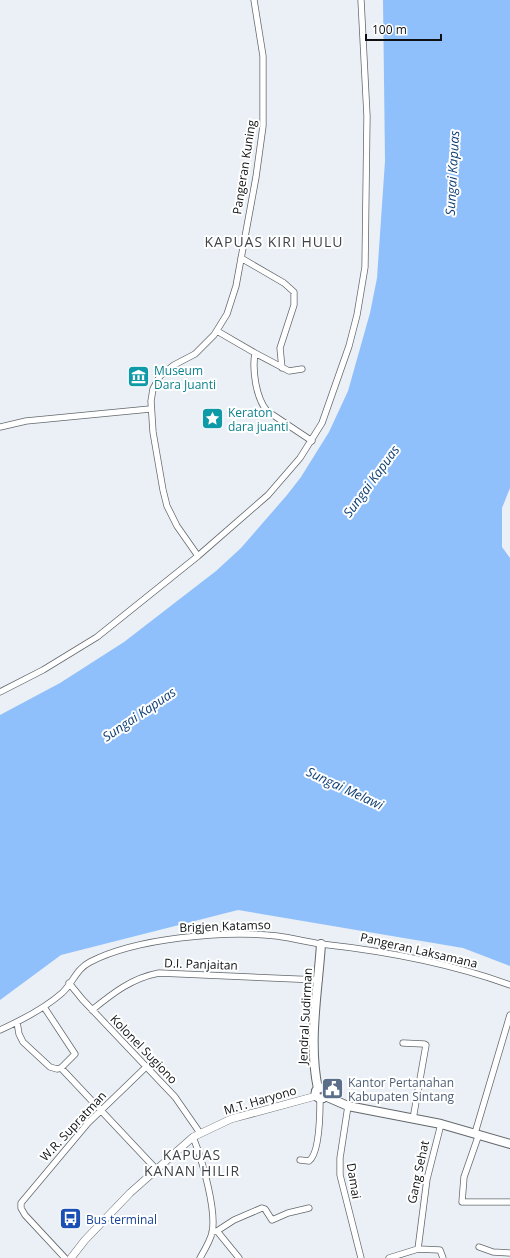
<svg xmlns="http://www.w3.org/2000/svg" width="510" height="1258" viewBox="0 0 510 1258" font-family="'Open Sans',sans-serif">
<rect width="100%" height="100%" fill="#eaf0f5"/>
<path fill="#90c0fb" d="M383 0H510V488L502 508V547L510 558V966L463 948 238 910 61 955 0 1000V715L60 683 124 642 216 571 241 548 287 495 301 477 329 432 348 391 370 313 377 278 385 161Z"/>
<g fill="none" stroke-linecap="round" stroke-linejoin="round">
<defs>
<path id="minor" d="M241 258 284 283 294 292V305L280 348 282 368
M217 331 255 353C252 370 256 398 267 411L312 441
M255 353 289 371 302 369
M0 427 26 421 150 409
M198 556 177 526 167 506 163 490 153 432 151 401 153 389 160 376 174 365 195 354 214 335 227 314 236 286 256 177 263 126V56L254 0
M0 692 43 670 97 637 198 556 268 495 300 458 322 423 349 346 357 315 365 267 367 116 361 0
M69 983 82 999 175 1097 200 1133
M92 1010C113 993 132 978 159 973L319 980
M17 1022 19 1034 23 1042 50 1067 57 1069 61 1068 75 1054 44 1007
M0 1030C22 1020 44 1009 62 993 73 983 76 969 90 962 136 938 225 930 277 936 292 938 307 942 321 944 385 951 450 963 510 985
M403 1043 424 1044 426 1045 413 1119
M61 1068 156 1169
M348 1106 340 1158V1175L361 1258
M441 1124 427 1179 418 1249 440 1250 443 1258
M475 1133 510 1015
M479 1134 464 1177 462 1202H510
M193 1137C202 1159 217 1211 212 1233 210 1241 204 1251 200 1258
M300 1160 309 1161C320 1153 320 1112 320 1099
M217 1231 239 1258
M212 1232 217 1231 234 1220 262 1208 265 1209 272 1220 288 1213 309 1208
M479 1247 493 1252 510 1253
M65 1258 25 1215 21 1208V1203L88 1123 146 1067
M389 1258 418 1249"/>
<path id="major" d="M71 1258 85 1240 130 1193 193 1137 231 1119 316 1096"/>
<path id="highway" d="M315.5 1093a5.5 5.5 0 1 1 11 0a5.5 5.5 0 1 1-11 0Z
M318 1089C308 1042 318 991 321 944
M325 1096 348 1106 441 1124 510 1144"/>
</defs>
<use href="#minor" stroke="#63686c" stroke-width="7"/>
<use href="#major" stroke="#63686c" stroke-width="8"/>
<use href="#highway" stroke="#63686c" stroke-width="10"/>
<use href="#minor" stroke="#fff" stroke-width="5.5"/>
<use href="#major" stroke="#fff" stroke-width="7"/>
<use href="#highway" stroke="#fff" stroke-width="8"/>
</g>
<defs>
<symbol id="museum-square" viewBox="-11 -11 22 22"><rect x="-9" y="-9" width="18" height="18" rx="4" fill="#0f9aa8" stroke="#fff"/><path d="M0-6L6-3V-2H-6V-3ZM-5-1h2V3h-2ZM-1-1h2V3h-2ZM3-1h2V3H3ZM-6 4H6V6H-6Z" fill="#fff"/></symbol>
<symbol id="sight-square" viewBox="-11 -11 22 22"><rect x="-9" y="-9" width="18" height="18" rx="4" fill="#0f9aa8" stroke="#fff"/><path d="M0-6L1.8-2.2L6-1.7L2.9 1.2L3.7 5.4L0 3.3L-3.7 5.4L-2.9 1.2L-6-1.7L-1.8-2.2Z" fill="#fff"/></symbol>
<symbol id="civic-square" viewBox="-11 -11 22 22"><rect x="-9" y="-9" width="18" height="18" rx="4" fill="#5c6f8a" stroke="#fff"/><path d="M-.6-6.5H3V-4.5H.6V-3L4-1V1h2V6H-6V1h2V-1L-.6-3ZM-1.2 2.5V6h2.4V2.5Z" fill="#fff"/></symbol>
<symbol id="bus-square" viewBox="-11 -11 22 22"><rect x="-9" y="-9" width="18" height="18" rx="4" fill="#1a4fb4" stroke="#fff"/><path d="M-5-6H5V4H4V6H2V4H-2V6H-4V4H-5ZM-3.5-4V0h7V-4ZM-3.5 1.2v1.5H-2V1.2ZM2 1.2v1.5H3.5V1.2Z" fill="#fff"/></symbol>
</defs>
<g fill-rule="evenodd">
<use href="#museum-square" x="126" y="364" width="25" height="25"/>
<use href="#sight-square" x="200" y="406" width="25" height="25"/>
<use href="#civic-square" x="320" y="1076" width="25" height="25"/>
<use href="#bus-square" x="58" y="1206" width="25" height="25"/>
</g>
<g text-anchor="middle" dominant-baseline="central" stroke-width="4" stroke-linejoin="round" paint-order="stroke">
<g font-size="12" fill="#0e1012" stroke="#fff">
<text transform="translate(244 167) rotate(-81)">Pangeran Kuning</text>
<text transform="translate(225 926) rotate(-2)">Brigjen Katamso</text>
<text transform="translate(419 950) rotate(13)">Pangeran Laksamana</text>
<text transform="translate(201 964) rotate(2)">D.I. Panjaitan</text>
<text transform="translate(305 1016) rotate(-87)">Jendral Sudirman</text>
<text transform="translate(144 1049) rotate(46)">Kolonel Sugiono</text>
<text transform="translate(260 1100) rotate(-16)">M.T. Haryono</text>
<text transform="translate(73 1126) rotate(-47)">W.R. Supratman</text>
<text transform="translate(418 1172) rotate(-78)">Gang Sehat</text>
<text transform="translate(354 1181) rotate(81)">Damai</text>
</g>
<g font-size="12" fill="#0d838f" stroke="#fff" text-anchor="start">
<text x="154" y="370">Museum<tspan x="154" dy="14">Dara Juanti</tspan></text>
<text x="228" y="412">Keraton<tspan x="228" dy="14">dara juanti</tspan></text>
</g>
<g font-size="12" fill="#4e5e75" stroke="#fff" text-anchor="start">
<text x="348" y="1082">Kantor Pertanahan<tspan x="348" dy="14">Kabupaten Sintang</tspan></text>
</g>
<g font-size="12" fill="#164399" stroke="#fff" text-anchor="start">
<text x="86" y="1219">Bus terminal</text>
</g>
<g font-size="13" font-style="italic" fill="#0e3f73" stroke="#fff">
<text transform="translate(452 173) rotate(-87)">Sungai Kapuas</text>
<text transform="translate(371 481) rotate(-54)">Sungai Kapuas</text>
<text transform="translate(139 714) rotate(-34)">Sungai Kapuas</text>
<text transform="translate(345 788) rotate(25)">Sungai Melawi</text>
</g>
<g font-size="14" letter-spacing="1" fill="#3f4448" stroke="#fff">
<text x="274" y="241">KAPUAS KIRI HULU</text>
<text x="192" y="1154">KAPUAS<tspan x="192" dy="16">KANAN HILIR</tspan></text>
</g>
</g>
<path d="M366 34v6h75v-6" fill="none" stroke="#0e1012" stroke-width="2"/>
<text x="372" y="34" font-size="12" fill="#0e1012" stroke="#ffffff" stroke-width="3" paint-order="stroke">100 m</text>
</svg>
